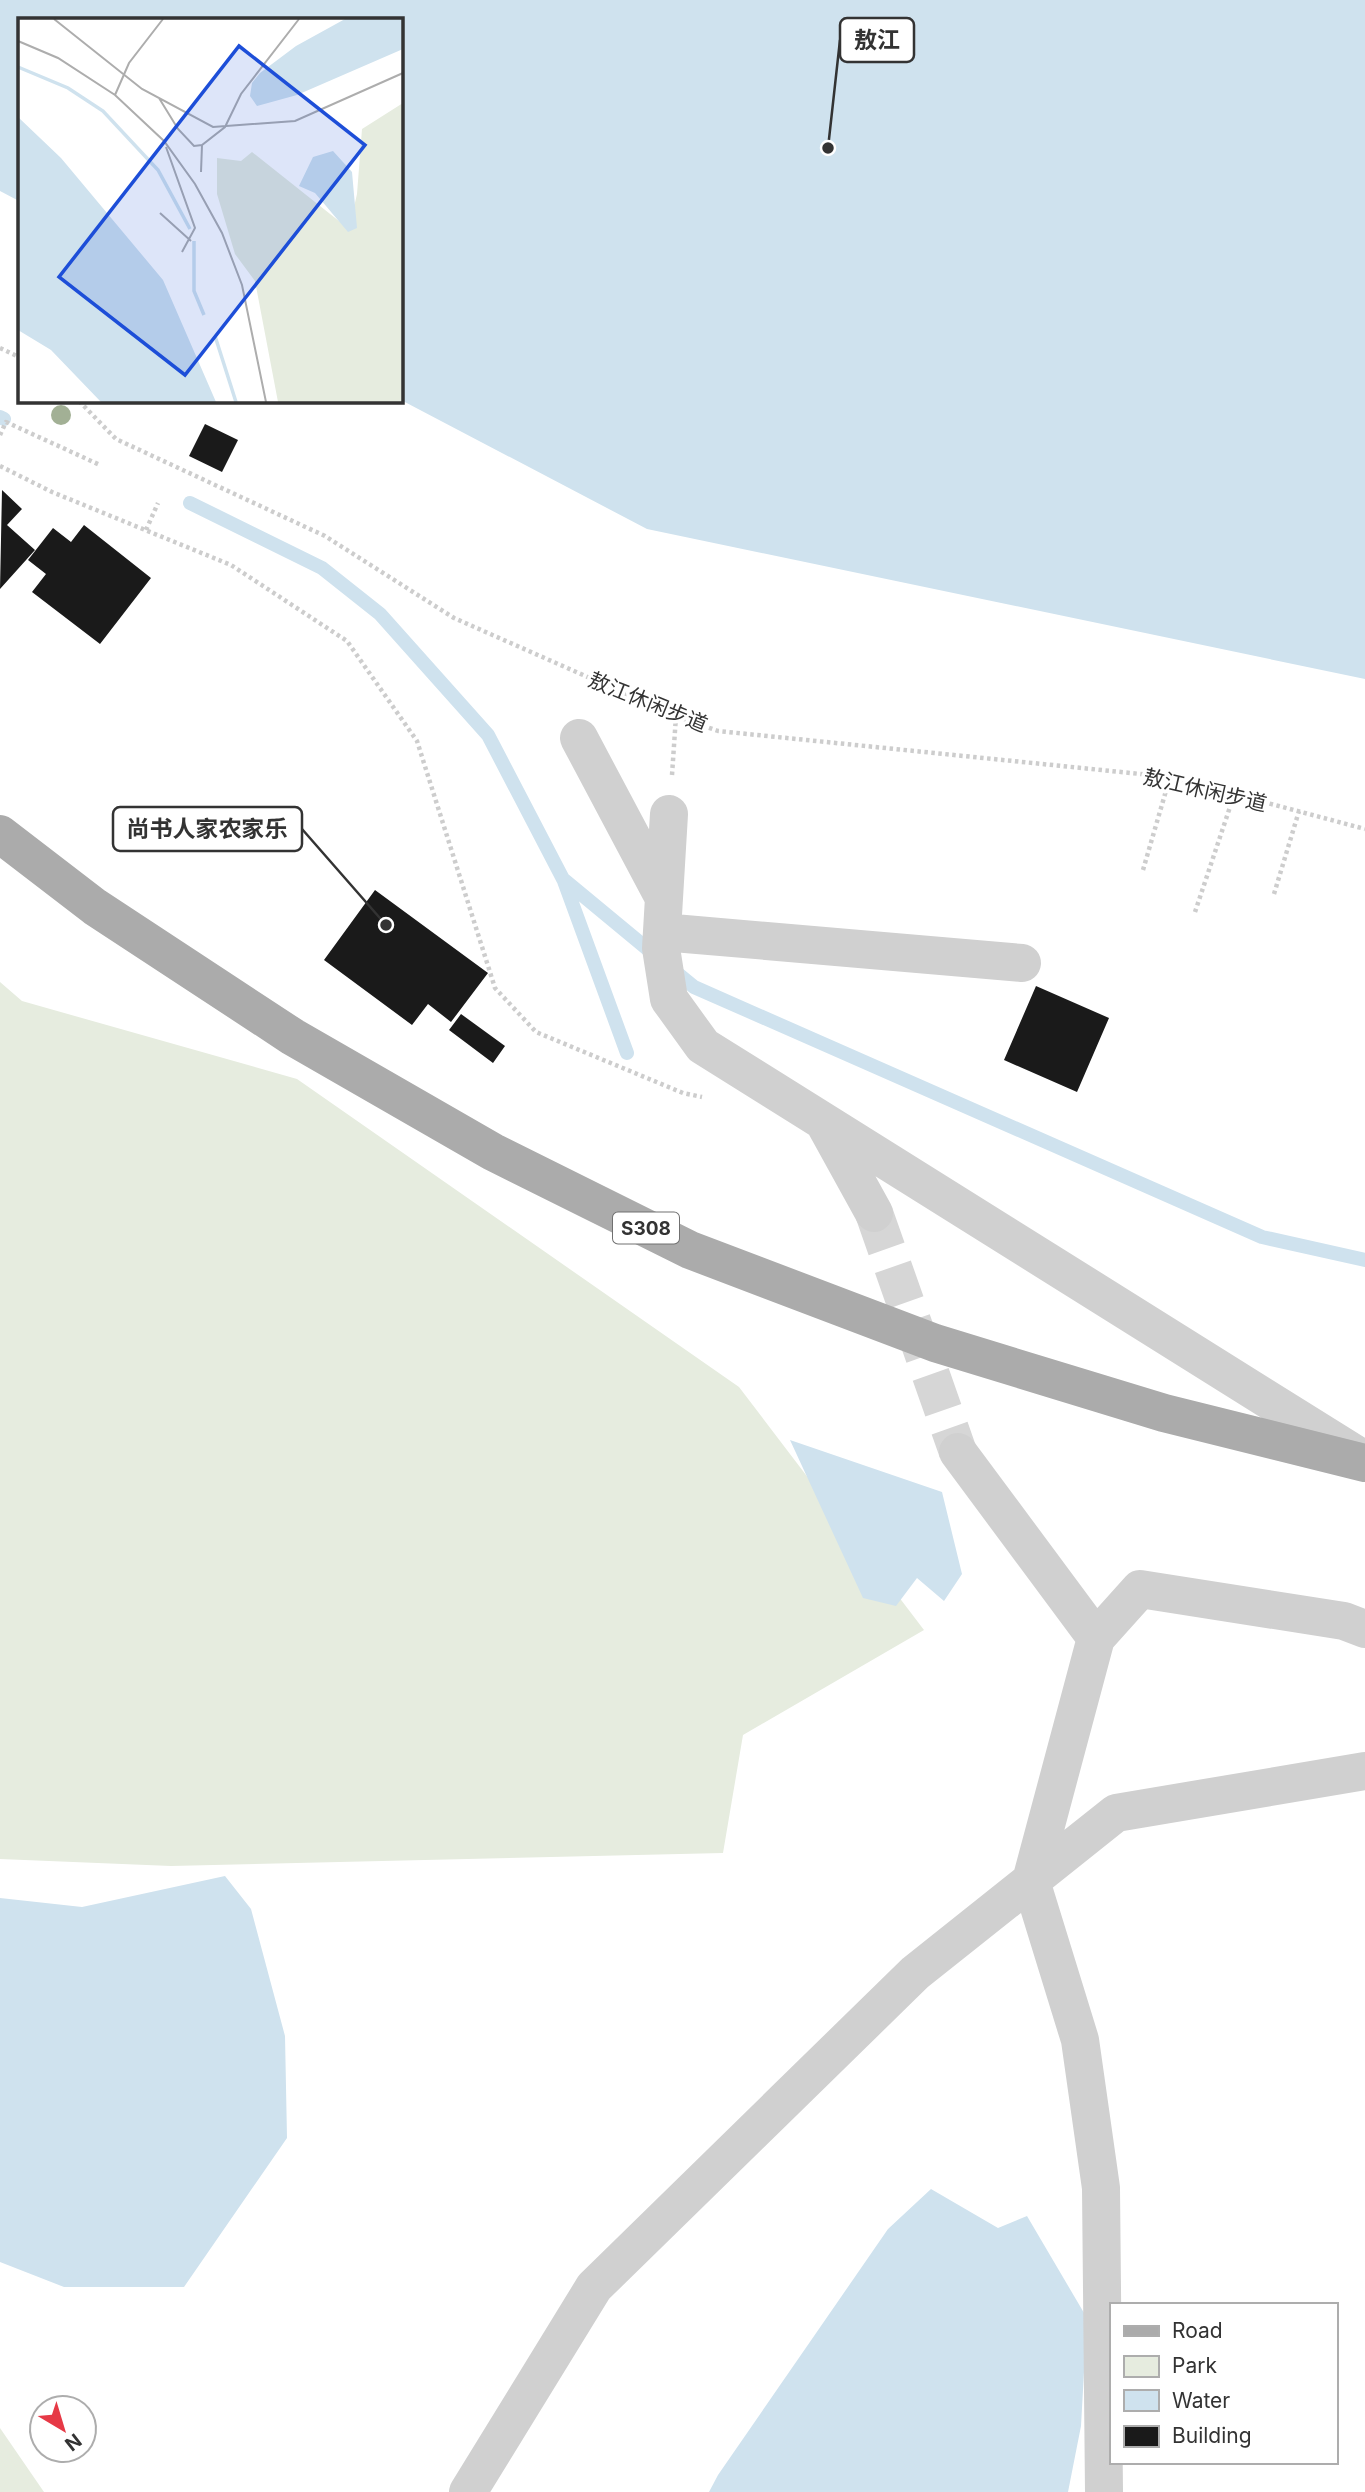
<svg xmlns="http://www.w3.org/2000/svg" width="1365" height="2492" viewBox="0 0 1365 2492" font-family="Inter,'Noto Sans SC',sans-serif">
<rect width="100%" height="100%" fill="#fff"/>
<path fill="#e6ecdf" d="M0 982 22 1001 297 1079 739 1387 924 1630 743 1735 723 1853 171 1866 0 1859Z
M0 2428 44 2492H0Z"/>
<path fill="#cfe2ee" d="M0 0H1365V679L647 529 401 400V19H19V201L0 191Z
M790 1440 942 1492 962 1574 944 1601 917 1578 896 1606 863 1598Z
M225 1876 251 1909 285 2036 287 2138 184 2287H64L0 2262V1898L82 1907Z
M931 2189 998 2228 1027 2216 1087 2318 1081 2426 1068 2492H709L718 2475 888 2229Z"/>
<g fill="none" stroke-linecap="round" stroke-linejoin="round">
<path stroke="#cfe2ee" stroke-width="14" d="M0 417 4 419
M190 503 322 568 380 614 488 735 563 879 656 956
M564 881 627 1053
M672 969 694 987 1262 1237 1365 1260"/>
</g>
<path fill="#1a1a1a" d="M205 424 238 440 222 472 189 456Z
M2 490 22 509 7 525 35 550 0 589Z
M84 525 151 578 100 644 32 592 46 574 28 560 53 528 71 542Z
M375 890 488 973 451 1022 428 1004 412 1025 324 960Z
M1036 986 1109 1018 1077 1092 1004 1060Z
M461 1014 505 1046 493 1063 449 1030Z"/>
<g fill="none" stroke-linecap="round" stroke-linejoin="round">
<path stroke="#d6d6d6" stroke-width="38" stroke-dasharray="38 19" stroke-linecap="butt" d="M874 1213 958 1452"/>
<path stroke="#cdcdcd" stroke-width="4.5" stroke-dasharray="3.5 3.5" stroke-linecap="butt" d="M0 348 19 357
M79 401 116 439 325 536 454 618 676 716 718 731 1170 777 1365 829
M0 435 6 422 100 465
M0 466 52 492 231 565 347 641 417 741 495 988 536 1032 683 1093 702 1097
M146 530 158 503
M672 775 676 716
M1143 870 1170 777
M1274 894 1299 811
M1195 912 1234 795"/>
<path stroke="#d0d0d0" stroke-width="38" d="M579 738 664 898
M669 814 661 948 669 999 703 1046 1363 1459
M662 932 1022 963
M826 1126 874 1213
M958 1452 1096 1638
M468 2492 594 2287 915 1973 1116 1813 1365 1771
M1104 2492 1101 2188 1080 2040 1031 1881 1096 1638 1140 1589 1344 1621 1365 1629"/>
<path stroke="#ababab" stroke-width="38" d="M0 834 95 907 293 1037 493 1152 690 1250 935 1343 1164 1413 1365 1463"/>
</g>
<circle fill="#a2b095" cx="61" cy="415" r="10"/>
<g text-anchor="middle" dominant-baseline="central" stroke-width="7" stroke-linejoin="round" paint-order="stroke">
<rect fill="#fff" stroke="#707070" stroke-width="2" x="613" y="1212.5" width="66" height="31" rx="5"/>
<g font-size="19" font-weight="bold" fill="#333">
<text x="646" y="1228">S308</text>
</g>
<g font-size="21" fill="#333" stroke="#fff">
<text transform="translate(648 702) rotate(22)">敖江休闲步道</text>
<text transform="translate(1205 790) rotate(13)">敖江休闲步道</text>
</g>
</g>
<g transform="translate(18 18)">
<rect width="385" height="385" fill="#fff"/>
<path d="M385 85V384H260L237 263 217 236 199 176V140L223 143 234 134 331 211 339 176 344 111Z" fill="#e6ecdf"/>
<path d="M327 1H385V31L279 77 239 88 232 78 234 65 242 55 278 28ZM0 99 43 140 145 262 198 384H83L33 332 0 312ZM315 133 334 154 339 210 330 214 297 175 281 168 295 139Z" fill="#cfe2ee"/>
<path fill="none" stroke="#cfe2ee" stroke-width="3.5" d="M0 49 50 70 85 93 140 152 172 211M176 223V273L186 297M197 318 218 384"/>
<path fill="none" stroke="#adadad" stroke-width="2" d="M36 1 124 71 195 109 277 103 385 55M0 23 40 40 97 77 146 123 177 166 204 215 224 267 248 384M97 77 111 45 145 1M141 80 160 111 176 128 184 127 207 109 223 76 281 1M148 129 177 210 164 234M183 154 184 127M142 195 173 223"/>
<path fill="#1d4ed8" fill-opacity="0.15" stroke="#1d4ed8" stroke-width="3.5" d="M221 28 347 127 167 357 41 259Z"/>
<rect width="385" height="385" fill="none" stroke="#333" stroke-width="3.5"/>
</g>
<path fill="none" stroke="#333" stroke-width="2.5" d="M828 148L840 40M386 925L302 829"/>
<g fill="#333" stroke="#fff" stroke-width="2.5">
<circle cx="828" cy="148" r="7"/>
<circle cx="386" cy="925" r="7"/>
</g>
<g fill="#fff" stroke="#333" stroke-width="2.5">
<rect x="840" y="18" width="74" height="44" rx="7"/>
<rect x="113" y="807" width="189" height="44" rx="7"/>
</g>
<g font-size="23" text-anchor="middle" font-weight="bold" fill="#333">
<text x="877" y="48">敖江</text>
<text x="207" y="837">尚书人家农家乐</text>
</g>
<rect x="1110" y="2303" width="228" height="161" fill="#ffffff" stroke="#adadad" stroke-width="2"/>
<rect x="1124" y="2326" width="35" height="10" fill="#ababab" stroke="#adadad" stroke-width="2"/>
<text x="1172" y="2338" font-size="21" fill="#333333">Road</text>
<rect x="1124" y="2356" width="35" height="21" fill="#e6ecdf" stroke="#adadad" stroke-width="2"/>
<text x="1172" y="2373" font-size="21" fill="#333333">Park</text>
<rect x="1124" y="2390" width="35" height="21" fill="#cfe2ee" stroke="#adadad" stroke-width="2"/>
<text x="1172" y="2408" font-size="21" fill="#333333">Water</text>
<rect x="1124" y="2426" width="35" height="21" fill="#1a1a1a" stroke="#adadad" stroke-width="2"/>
<text x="1172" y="2443" font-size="21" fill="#333333">Building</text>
<g transform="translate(63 2429) rotate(142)"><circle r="33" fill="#ffffff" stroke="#adadad" stroke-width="2"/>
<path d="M0-5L12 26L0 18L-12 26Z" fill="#e63946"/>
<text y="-10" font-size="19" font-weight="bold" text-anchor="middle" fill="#333333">N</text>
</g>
</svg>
